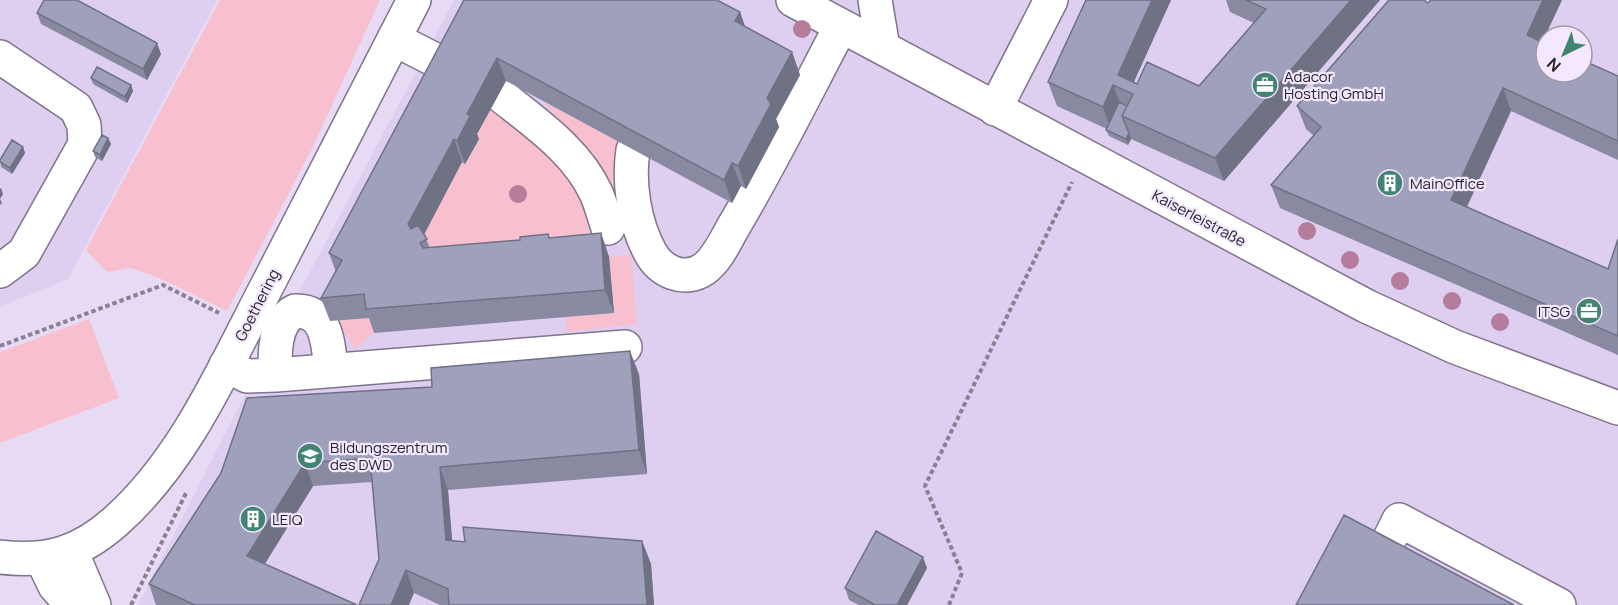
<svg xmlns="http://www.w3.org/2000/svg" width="1618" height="605" viewBox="0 0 1618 605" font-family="Manrope,sans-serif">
<rect width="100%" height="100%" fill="#e7daf4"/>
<path fill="#deceef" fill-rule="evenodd" d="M0 0H217L68 279 0 307Z
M454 0H1618V605H138L249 387ZM1546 36H1582V72H1546Z"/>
<path fill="#f8c0cf" d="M220 0H380L311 151 227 311 157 277 130 268 107 272 86 250Z
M542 101 623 144 622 225 605 174 589 150Z
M491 108 549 152 579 193 596 258 417 248 462 162 466 163 479 139 476 137Z
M631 254 637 324 567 332 566 316 614 313 609 257Z
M373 317 374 333 355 349 337 321Z
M89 319 119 398 0 443V352Z"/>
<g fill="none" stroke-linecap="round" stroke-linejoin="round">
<defs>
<path id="minor" d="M793 0 1366 306 1455 347 1618 408
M875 0 883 48
M394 39 449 67
M0 57 76 108 84 125 85 144 24 253 0 271
M499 94C534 122 577 151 596 193 601 204 604 216 608 228
M995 109 1051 0
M633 150C628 183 634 222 650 252 660 271 684 283 704 269 718 259 726 239 735 224 773 160 806 92 841 26
M226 365 247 376 276 375 625 347
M276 375C274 355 274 322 295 311 328 310 328 345 331 369
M71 551 94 605
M1382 554 1399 520 1559 605
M42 559 55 586 72 605"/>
<path id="major" d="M0 557C47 563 80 553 116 521 185 460 225 366 267 286 316 191 365 95 414 0"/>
</defs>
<use href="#minor" stroke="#80748c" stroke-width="36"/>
<use href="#major" stroke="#80748c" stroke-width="36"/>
<path stroke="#898092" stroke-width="4" stroke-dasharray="4.5 3" stroke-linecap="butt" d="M0 346 163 285 219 313
M131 605 187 491
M949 605 962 573 925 486 1072 182"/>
<use href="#minor" stroke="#fff" stroke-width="33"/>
<use href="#major" stroke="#fff" stroke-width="33"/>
</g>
<g fill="#b57c9b">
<circle cx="802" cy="29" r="9"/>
<circle cx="518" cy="194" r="9"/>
<circle cx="1307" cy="231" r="9"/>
<circle cx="1350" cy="260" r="9"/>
<circle cx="1400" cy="281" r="9"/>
<circle cx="1452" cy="301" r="9"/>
<circle cx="1500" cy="322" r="9"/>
</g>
<path fill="#898aa2" d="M464 0 740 12 745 27 792 52 800 75 776 119 779 127 746 189 741 186 732 203 506 81 477 134 479 139 465 164 462 162 424 234 430 248 601 233 609 257 614 313 374 333 369 318 330 321 321 298 336 272 329 253Z
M1086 0H1171L1134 82 1137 84 1199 86 1254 23 1230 12 1226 0H1380L1224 181 1131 139 1128 145 1109 136 1106 130 1107 129 1057 106 1048 82Z
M1428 3 1542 42 1618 76V160L1511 111 1467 207 1608 269 1618 238V355L1280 208 1271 185 1314 136 1306 129 1297 106Z
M37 13 161 54 147 80 41 24Z
M91 78 131 85 133 91 127 103 93 84Z
M108 138 111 144 102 161 95 157 93 151Z
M23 147 25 153 12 174 1 167 0 160Z
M639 374 647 474 448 490 452 541 465 542 642 541 651 564 654 605H440L414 593 379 559 372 482 313 486 265 564 357 605H156L149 584 221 473 432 387Z
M927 568 907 605H859L849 600 845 588Z"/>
<path fill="#6f7184" d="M1152 0H1171L1129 92 1118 75Z
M1351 0H1380L1224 181 1215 158Z
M1543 0H1562L1535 58 1527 35Z
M740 12 748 35 735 21Z
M157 43 161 54 147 80 143 69Z
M792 52 800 75 776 119 779 127 746 189 738 166 767 98Z
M497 58 506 81 477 134 479 139 465 164 457 141 467 114Z
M131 85 133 91 127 103 125 97Z
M1113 85 1122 108 1111 131 1103 107Z
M1503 88 1511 111 1459 223 1451 200Z
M1129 133 1131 139 1128 145 1126 139Z
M108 138 111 144 102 161 100 155Z
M454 139 462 162 417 248 408 224Z
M23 147 25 153 12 174 10 168Z
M732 163 741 186 732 203 724 180Z
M1 188 3 194 0 199 2 203 0 205V189Z
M601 233 609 257 614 313 605 290Z
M630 351 639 374 647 474 639 450Z
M305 463 313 486 255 579 247 556Z
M440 467 448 490 454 563 446 540Z
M642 541 651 564 654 605H647Z
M923 557 927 568 907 605H897Z
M406 570 414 593 409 605H391Z"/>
<path fill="#9fa1bc" stroke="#6f7184" stroke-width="1.5" d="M44 0H77L157 43 143 69 37 13Z
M464 0H717L740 12 735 21 792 52 767 98 771 104 738 166 732 163 724 180 497 58 467 114 470 116 457 141 454 139 408 224 411 229 418 225 427 239 420 243 423 248 520 240V237L548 234 549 238 601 233 605 290 366 309 364 294 321 298 342 260 329 253Z
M1086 0H1152L1118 75 1137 84 1147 62 1199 86 1266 9 1246 0H1351L1215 158 1122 116 1133 94 1113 85 1103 107 1048 82Z
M1389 0H1424L1428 3 1431 0H1543L1527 35 1546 44V72H1582V60L1618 76V141L1503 88 1451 200 1608 269 1618 239V336L1271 185 1321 127 1297 106Z
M97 67 131 85 125 97 91 78Z
M1119 102 1127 106 1122 116 1129 133 1126 139 1106 130Z
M102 135 108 138 100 155 93 151Z
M12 140 23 147 10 168 0 162V160Z
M630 351 639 450 440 467 446 540 465 542 463 527 642 541 647 605H449L448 589 406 570 391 605H359L379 559 370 458 305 463 247 556 357 605H195L149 584 221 473 247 398 432 387 431 368Z
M1344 515 1514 605H1296Z
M876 531 923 557 897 605H875L845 588Z"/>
<defs>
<symbol id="office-disc" viewBox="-11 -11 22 22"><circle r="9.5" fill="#428373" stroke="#f3e8fe"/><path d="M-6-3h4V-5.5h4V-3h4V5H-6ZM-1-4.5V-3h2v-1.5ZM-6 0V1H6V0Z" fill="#fff"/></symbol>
<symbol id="building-disc" viewBox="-11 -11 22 22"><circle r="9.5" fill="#428373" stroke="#f3e8fe"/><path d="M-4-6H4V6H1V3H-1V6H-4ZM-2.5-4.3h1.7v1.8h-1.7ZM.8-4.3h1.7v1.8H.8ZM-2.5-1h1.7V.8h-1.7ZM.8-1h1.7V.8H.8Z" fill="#fff"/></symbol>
<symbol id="university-disc" viewBox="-11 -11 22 22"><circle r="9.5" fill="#428373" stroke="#f3e8fe"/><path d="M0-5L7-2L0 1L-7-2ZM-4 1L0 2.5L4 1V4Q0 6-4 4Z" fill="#fff"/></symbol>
</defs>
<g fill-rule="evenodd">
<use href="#office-disc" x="1250" y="70" width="30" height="30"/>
<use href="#building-disc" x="1375" y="168" width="30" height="30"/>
<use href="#office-disc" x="1574" y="296" width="30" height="30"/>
<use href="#university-disc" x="295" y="441" width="30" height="30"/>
<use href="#building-disc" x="238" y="504" width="30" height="30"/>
</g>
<g text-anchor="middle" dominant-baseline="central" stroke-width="4.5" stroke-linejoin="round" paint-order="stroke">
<g font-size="15" fill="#27222c" stroke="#f3e8fe" text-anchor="start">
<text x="1284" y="76">Adacor<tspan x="1284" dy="17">Hosting GmbH</tspan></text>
<text x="1410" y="183">MainOffice</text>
<text x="1570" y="311" text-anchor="end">ITSG</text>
<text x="330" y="447">Bildungszentrum<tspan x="330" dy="17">des DWD</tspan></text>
<text x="272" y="519">LEIQ</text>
</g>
<g font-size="15" fill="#27222c" stroke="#f3e8fe">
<text transform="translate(1199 218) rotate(28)">Kaiserleistraße</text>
<text transform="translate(257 305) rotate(-63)">Goethering</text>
</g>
</g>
<g transform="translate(1564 54) rotate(223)"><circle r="28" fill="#f3e8fe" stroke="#a199aa" stroke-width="1.5"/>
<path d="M0-4.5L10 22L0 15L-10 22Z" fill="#428373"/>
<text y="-9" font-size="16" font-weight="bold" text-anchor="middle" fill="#27222c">N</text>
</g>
</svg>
